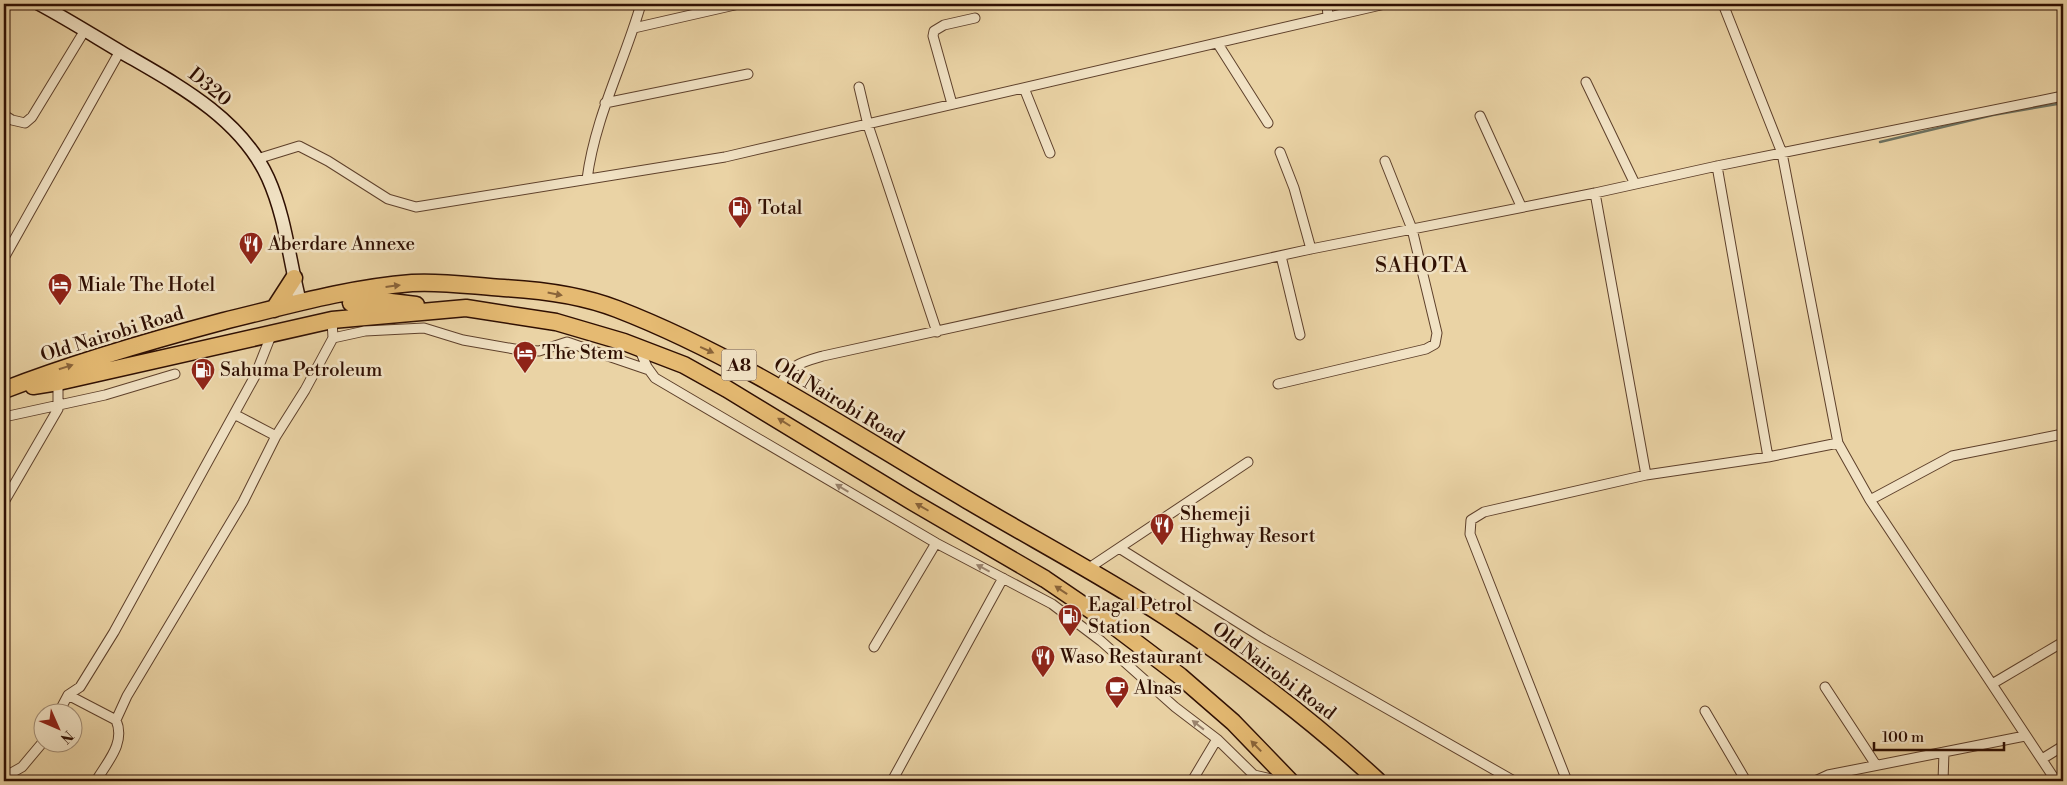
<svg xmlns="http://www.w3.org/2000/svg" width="2067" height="785" viewBox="0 0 2067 785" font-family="'Libre Bodoni',serif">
<rect width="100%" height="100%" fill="#ead3a5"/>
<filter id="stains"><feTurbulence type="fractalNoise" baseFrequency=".004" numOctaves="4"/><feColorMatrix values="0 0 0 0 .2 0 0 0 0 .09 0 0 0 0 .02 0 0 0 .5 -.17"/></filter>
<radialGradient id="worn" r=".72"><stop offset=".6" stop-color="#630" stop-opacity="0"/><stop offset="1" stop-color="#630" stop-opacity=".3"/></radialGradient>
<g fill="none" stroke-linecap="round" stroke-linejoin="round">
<path stroke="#6e7463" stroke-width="2.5" d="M1880 142 1993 115 2063 103"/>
<defs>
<path id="street" d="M1327 4 1328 17
M1723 4 1782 153 1838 443 1870 500 2056 781
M634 28 739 4
M1218 44 1268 123
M1586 82 1635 184
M859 87 868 125 937 332
M1024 88 1050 153
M605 103 748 74
M952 104 933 36 934 31 944 25 975 18
M4 115 12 120 25 123 32 117 85 30
M1480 116 1521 206
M1280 152 1294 188 1311 249
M257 159 299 146 328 161 388 199 416 207 725 157 1385 4
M1717 166 1768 457
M587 179C595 117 624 63 641 4
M1595 193 1646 475
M1281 256 1300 335
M4 258 120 51
M333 338 365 331 424 328 463 340 520 350 539 351 567 342 649 370
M639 348 647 367 655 378 936 543 1052 604 1101 641 1175 707 1217 739 1260 781
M1278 384 1426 349 1435 344 1437 333 1412 229 1385 161
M780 389C785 366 802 362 823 356L1311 249 1595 193 1717 166 2063 96
M234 414 276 436
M4 417 105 395 175 374
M1870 500 1952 456 2063 434
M4 502 58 409V382
M1119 548 1263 638 1514 781
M1086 570 1248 462
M874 647 936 543
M1992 684 2063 642
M1825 687 1876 765
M1705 711 1746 781
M59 712 68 695
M116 720 68 695 80 687 114 632 255 376 272 333
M2042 759 2063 746
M1254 775 1280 781
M7 781 6 776 22 767 43 742
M96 781C107 762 126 743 116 720L127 696 243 502 276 436 305 390 333 338 332 320
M892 781 1003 578
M1192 781 1217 739
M1567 781 1470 534 1471 520 1484 512 1646 475 1768 457 1838 443
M1815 781 1828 775 2025 736
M1943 781 1944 752"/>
<path id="secondary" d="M39 4C67 19 94 36 121 52 176 84 240 117 268 178 286 218 289 260 300 302"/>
<path id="highway" d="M351 303 374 300 416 305
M274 309 294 278
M33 386 58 382 332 320 466 308 556 322 624 342 684 365 727 389 911 501 1045 579 1114 626 1180 676 1233 722 1290 781
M4 390C76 362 149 341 224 321 286 306 348 288 412 283 442 281 473 286 504 288 542 290 581 295 617 309 741 357 853 433 967 500 1033 539 1101 575 1166 617 1241 666 1312 720 1378 781"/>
</defs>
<use href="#street" stroke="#5e402b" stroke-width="11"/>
<use href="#secondary" stroke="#2f0f02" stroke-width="15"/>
<use href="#highway" stroke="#2f0f02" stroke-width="19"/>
<use href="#street" stroke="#f1e2c4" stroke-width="9"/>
<use href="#secondary" stroke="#f1e2c4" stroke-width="12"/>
<use href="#highway" stroke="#e5ba72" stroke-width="16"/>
</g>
<defs><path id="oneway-solid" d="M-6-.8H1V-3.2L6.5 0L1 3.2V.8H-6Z" transform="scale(1.25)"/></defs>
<g fill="#8a643a">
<use href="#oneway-solid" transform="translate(393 286) rotate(-7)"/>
<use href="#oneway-solid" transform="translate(555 294) rotate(11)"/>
<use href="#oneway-solid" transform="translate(707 350) rotate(24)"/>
<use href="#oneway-solid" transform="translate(66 367) rotate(-18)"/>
<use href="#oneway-solid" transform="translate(784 422) rotate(-148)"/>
<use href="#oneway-solid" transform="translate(922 507) rotate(-150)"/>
<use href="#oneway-solid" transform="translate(1061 590) rotate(-146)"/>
<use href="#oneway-solid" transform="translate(1256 746) rotate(-134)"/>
</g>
<g fill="#9a836d">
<use href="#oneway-solid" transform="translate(842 488) rotate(-149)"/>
<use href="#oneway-solid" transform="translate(983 568) rotate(-152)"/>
<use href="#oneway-solid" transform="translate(1198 725) rotate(-142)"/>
</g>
<defs>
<symbol id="fuel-pin" viewBox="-11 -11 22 30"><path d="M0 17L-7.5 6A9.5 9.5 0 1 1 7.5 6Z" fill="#8f2418" stroke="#f1e2c4"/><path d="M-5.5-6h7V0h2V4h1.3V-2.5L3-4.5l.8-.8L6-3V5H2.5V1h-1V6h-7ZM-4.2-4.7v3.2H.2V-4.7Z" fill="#fff"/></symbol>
<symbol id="restaurant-pin" viewBox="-11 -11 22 30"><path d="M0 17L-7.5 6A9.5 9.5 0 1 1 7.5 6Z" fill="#8f2418" stroke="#f1e2c4"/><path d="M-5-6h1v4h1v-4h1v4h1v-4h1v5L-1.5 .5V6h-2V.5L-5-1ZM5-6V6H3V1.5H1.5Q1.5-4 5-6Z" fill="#fff"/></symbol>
<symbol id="hotel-pin" viewBox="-11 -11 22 30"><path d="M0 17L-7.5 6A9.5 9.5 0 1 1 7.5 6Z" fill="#8f2418" stroke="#f1e2c4"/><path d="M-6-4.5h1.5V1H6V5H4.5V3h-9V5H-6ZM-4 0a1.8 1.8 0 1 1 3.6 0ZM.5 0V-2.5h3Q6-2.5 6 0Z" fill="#fff"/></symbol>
<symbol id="cafe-pin" viewBox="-11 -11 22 30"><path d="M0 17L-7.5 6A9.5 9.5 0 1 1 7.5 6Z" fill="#8f2418" stroke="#f1e2c4"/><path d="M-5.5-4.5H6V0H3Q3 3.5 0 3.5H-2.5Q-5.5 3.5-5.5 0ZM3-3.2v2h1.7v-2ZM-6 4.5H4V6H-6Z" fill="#fff"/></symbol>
</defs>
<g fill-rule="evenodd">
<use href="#fuel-pin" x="726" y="194" width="28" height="38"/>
<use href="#restaurant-pin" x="237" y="230" width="28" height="38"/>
<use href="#hotel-pin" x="46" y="271" width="28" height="38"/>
<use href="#hotel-pin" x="511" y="339" width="28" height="38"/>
<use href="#fuel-pin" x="189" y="356" width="28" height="38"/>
<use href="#restaurant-pin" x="1148" y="511" width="28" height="38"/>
<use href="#fuel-pin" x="1056" y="602" width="28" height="38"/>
<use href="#restaurant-pin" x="1029" y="643" width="28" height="38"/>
<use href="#cafe-pin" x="1103" y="674" width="28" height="38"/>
</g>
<g text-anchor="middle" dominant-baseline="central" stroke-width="5" stroke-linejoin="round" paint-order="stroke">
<rect fill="#f1e2c4" stroke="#694e3c" stroke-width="1" x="721.5" y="349.5" width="35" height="31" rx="4"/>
<g font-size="18" font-weight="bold" fill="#2f0f02">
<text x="739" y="365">A8</text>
</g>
<g font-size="19" fill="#2f0f02" stroke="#f1e2c4">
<text transform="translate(210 87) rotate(39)">D320</text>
<text transform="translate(112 334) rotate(-17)">Old Nairobi Road</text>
<text transform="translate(839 401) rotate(31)">Old Nairobi Road</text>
<text transform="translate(1274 671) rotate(37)">Old Nairobi Road</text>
</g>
<g font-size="19" fill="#2f0f02" stroke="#f1e2c4" text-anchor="start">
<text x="758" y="208">Total</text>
<text x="268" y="244">Aberdare Annexe</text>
<text x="78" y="285">Miale The Hotel</text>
<text x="542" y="353">The Stem</text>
<text x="220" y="370">Sahuma Petroleum</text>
<text x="1180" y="514">Shemeji<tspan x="1180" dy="22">Highway Resort</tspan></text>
<text x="1088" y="605">Eagal Petrol<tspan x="1088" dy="22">Station</tspan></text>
<text x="1060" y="657">Waso Restaurant</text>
<text x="1134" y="688">Alnas</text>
</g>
<g font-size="21" letter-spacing="1" fill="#2f0f02" stroke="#f1e2c4">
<text x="1422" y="266">SAHOTA</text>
</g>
</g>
<rect width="2067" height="785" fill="none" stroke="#ead3a5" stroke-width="20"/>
<rect x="5" y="5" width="2057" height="775" fill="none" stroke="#2f0f02" stroke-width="2.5"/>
<rect x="10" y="10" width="2047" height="765" fill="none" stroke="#2f0f02"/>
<g transform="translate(58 728) rotate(135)"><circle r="24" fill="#f1e2c4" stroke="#a38e76"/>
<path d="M0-4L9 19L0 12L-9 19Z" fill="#8f2418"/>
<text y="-8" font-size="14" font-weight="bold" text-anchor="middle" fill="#2f0f02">N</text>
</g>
<path d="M1874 742v8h130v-8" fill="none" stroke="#2f0f02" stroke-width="2.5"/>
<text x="1882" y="742" font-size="15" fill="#2f0f02" stroke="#f1e2c4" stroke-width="4" paint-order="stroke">100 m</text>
<rect width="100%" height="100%" filter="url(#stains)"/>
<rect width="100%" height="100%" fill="url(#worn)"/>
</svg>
